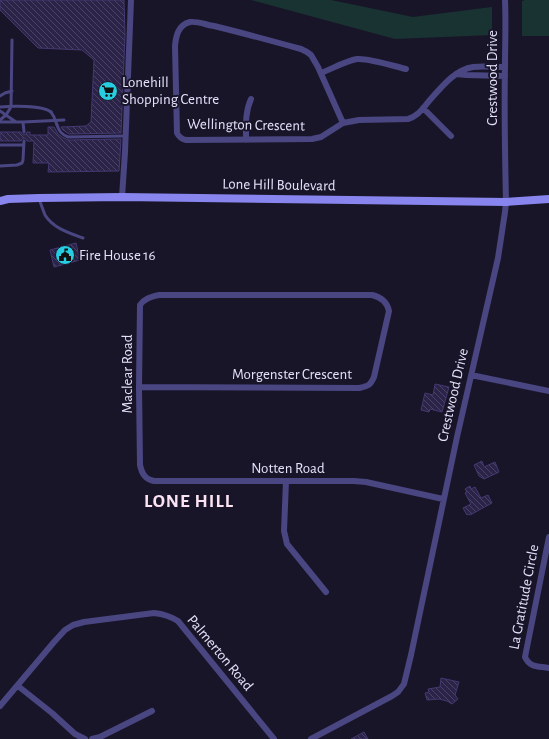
<svg xmlns="http://www.w3.org/2000/svg" width="549" height="739" viewBox="0 0 549 739" font-family="'Alegreya Sans',sans-serif">
<defs>
<pattern id="building-back-hatch" width="6" height="6" patternUnits="userSpaceOnUse"><rect width="6" height="6" fill="#2b2348"/><path d="M-1 5l2 2M0 0l6 6M5-1l2 2" fill="none" stroke="#4a4363"/></pattern>
</defs>
<rect width="100%" height="100%" fill="#191529"/>
<path fill="#193332" d="M251 0H331L413 17 492 7V35L395 39Z
M525 0H549V36H522V1Z"/>
<path fill="url(#building-back-hatch)" stroke="#443971" d="M0 0H124L125 35 121 133 69 134 63 130 61 127 86 126 91 122 94 60 82 50 38 48 0 10Z
M48 127H54L58 134 62 137 68 140 121 139 119 171 48 172 49 163H33L34 141H27L26 139 24 138 22 139 21 141H0V132H21L22 134 24 135 26 134 27 132H30V135H48Z
M76 243 80 260 54 267 50 250Z
M435 384 449 387 442 412 430 409 429 412 421 410 425 393 433 395Z
M482 461 484 467 495 462 499 472 484 479 479 476 474 465Z
M470 486 471 489 475 487 481 498 488 495 492 503 470 515 469 514 467 515 463 508 471 504 465 493 467 492 465 489Z
M441 678 459 682 455 695 458 699 452 704 447 701 439 699 427 700 425 693 429 692 428 689 440 687Z
M364 732 368 739H351Z"/>
<g fill="none" stroke-linecap="round" stroke-linejoin="round">
<path stroke="#494682" stroke-width="3" d="M0 96 5 93 12 91
M0 107C11 106 43 105 51 112
M0 111 16 122
M0 120 6 115 11 107 12 40
M0 122H23L64 120
M23 122 24 132
M57 125C59 131 61 134 68 137L125 136
M0 145H23
M0 166 17 165 22 163 23 160 24 141
M39 199C41 204 43 210 45 215 53 228 69 233 83 238"/>
<path stroke="#494682" stroke-width="6" d="M321 73C332 69 345 61 357 59 368 58 394 66 406 69
M456 74 466 75 505 76
M423 108 451 136
M343 123 318 67 311 55 307 52 301 49C272 41 243 33 214 26 207 25 197 21 190 22 178 25 176 36 175 46L177 133C179 137 181 139 186 140L312 139 321 137 343 123 359 120 408 119C417 117 424 108 429 101 441 88 454 70 473 67 483 66 494 67 505 67
M246 140C246 126 245 112 251 99
M122 197 125 152 131 0
M471 375 549 391
M139 387 359 388C368 386 370 386 374 377L389 311C387 302 381 297 372 295H159C151 297 145 298 140 305L139 387 140 465C142 474 145 479 154 481H354L366 482 443 499
M286 481 284 531 287 544 326 592
M549 537 525 657C530 668 538 666 549 668
M18 686 52 713 75 734 85 739
M0 706 54 642 65 630 73 625 84 622 154 613C163 614 170 616 178 621L274 739
M92 739 100 737 152 711
M311 739 392 696 398 692 404 684 411 655 457 437 498 258 505 212 506 202C505 157 504 112 505 67 505 45 506 22 505 0"/>
<path stroke="#8885ee" stroke-width="8" d="M0 201 8 199 39 198 122 197 506 202 549 199"/>
<path stroke="#494682" stroke-width="3" d="M51 112 54 117 57 125"/>
</g>
<defs>
<symbol id="supermarket-disc" viewBox="-11 -11 22 22"><circle r="9.5" fill="#27cee1" stroke="#191529"/><path d="M-6-5.5h2.5l.6 2H6L4.5 2H-2.5L-4.4-4H-6ZM-1.5 3.2a1.3 1.3 0 1 0 .1 0ZM3 3.2a1.3 1.3 0 1 0 .1 0Z" fill="#111"/></symbol>
<symbol id="civic-disc" viewBox="-11 -11 22 22"><circle r="9.5" fill="#27cee1" stroke="#191529"/><path d="M-.6-6.5H3V-4.5H.6V-3L4-1V1h2V6H-6V1h2V-1L-.6-3ZM-1.2 2.5V6h2.4V2.5Z" fill="#111"/></symbol>
</defs>
<g fill-rule="evenodd">
<use href="#supermarket-disc" x="97" y="80" width="22" height="22"/>
<use href="#civic-disc" x="54" y="244" width="22" height="22"/>
</g>
<g text-anchor="middle" dominant-baseline="central" stroke-width="4" stroke-linejoin="round" paint-order="stroke">
<g font-size="15" fill="#e4e1fb" stroke="#191529">
<text transform="translate(492 78) rotate(-90)">Crestwood Drive</text>
<text transform="translate(246 125) rotate(1)">Wellington Crescent</text>
<text transform="translate(279 185) rotate(1)">Lone Hill Boulevard</text>
<text transform="translate(127 374) rotate(-90)">Maclear Road</text>
<text x="292" y="374">Morgenster Crescent</text>
<text transform="translate(453 395) rotate(-77)">Crestwood Drive</text>
<text x="288" y="468">Notten Road</text>
<text transform="translate(524 597) rotate(-79)">La Gratitude Circle</text>
<text transform="translate(220 653) rotate(50)">Palmerton Road</text>
</g>
<g font-size="15" fill="#e4e1fb" stroke="#191529" text-anchor="start">
<text x="122" y="82">Lonehill<tspan x="122" dy="17">Shopping Centre</tspan></text>
<text x="79" y="255">Fire House 16</text>
</g>
<g font-size="19" font-weight="bold" letter-spacing="1" fill="#fbe3f2" stroke="#191529">
<text x="189" y="501">LONE HILL</text>
</g>
</g>
</svg>
